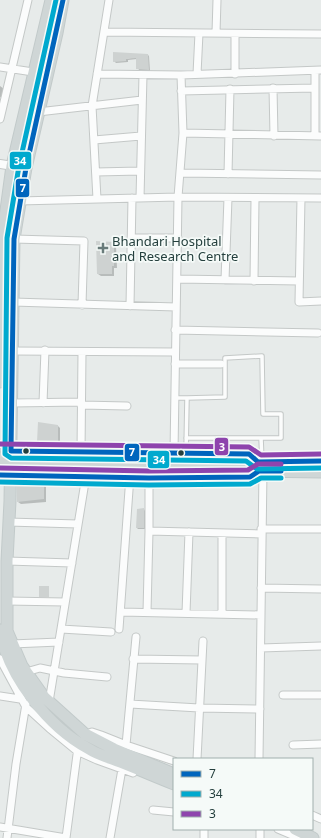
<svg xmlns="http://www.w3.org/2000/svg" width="321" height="838" viewBox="0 0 321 838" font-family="'Noto Sans',sans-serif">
<rect width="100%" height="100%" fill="#e7ebea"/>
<path fill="#0003" d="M148 55 149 56 150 71H139L137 59 128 60V62L116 63 114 61Z
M0 86 4 89 2 98 0 97Z
M113 243 116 246 117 268H114V276H101L98 274Z
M39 424 58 426 60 428V445L40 444 38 442Z
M44 484 46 487V502L21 504 18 502Z
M144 509 145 511V529H138L137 528Z"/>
<path fill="#ced2d1" d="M113 52 148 54 149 70 136 69V58L126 59V61L113 62Z
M96 241 114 242V266H112V274H97Z
M38 422 58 425V444L37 442Z
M17 482 44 483V499L17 502Z
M144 508V528H136L137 509Z
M39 586H49V597H39Z"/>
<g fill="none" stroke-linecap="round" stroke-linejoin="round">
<defs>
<path id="service" d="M174 398H187
M186 438H281V414H263L262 356 225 358V397L187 398 186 452
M261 438 262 461"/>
<path id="minor" d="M104 32 321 34
M216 33 217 0
M0 67 33 72
M315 71V136
M97 74 181 75 321 70
M197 74 199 33
M235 74V34
M273 88 274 136
M181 91 315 88
M38 112 142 100
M0 119 28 0
M183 133 321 136
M94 140 141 136
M96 172 140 171
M180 173 321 175
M228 174 230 89
M140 198 143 75
M301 198 299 302 321 301
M97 199 92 106 109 0
M19 201 178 197 321 198
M131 238H178
M14 239 84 241 82 305
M177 279 299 281
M225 280 228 198
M254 281 255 199
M13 302 176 307
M130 306 132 198
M175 330 318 333
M12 351 175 352
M175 364H221
M11 403 81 402
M43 403 45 350
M81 405 127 406
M81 452 82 352
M174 453 178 197 183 133 181 75
M8 522 78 524
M261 529H321
M149 531 261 534
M222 533V614
M7 561 72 563
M261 588 321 589
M7 601 65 602
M121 612 261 615
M147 612 149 531V478
M186 613 189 532
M61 629 111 632
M119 629 130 476
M12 644 59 642
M261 648 321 646
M0 659 26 707 49 728 77 751 97 760 133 773
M133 659 202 660
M26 672 40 668 64 673 107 677
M283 695H321
M0 696 20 699
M49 702 86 476
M130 704 199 708 260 709
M87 734 92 732 101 735 126 745 174 761
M126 745 136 637
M293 745 321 744
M197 759 203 641
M259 759 263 471
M153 810 174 812
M312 815 321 819
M0 827 66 838
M204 829V838
M260 829V838
M278 829 299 838
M7 838 16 764 26 704
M66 838 78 747
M110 838 122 769"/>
<path id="tertiary" d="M0 164 26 168"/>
<path id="primary" d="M63 0 57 33 26 168 14 239 10 501 7 561V631L22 666 44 697 85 734 114 749 174 774
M0 382 3 232 12 166 51 0
M0 451 249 454 258 462
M232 462 321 461
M252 471 321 472
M0 475 149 478 250 477 259 471
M0 630C8 676 48 727 89 749 98 755 110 758 120 762 138 769 156 777 174 784
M295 829 313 838"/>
</defs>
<use href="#service" stroke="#c4c8c7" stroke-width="5.5"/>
<use href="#minor" stroke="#c4c8c7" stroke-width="9"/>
<use href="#tertiary" stroke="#c4c8c7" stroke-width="10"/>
<use href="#primary" stroke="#c2caca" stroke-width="13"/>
<use href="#service" stroke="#fbfcfc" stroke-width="3.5"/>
<use href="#minor" stroke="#fbfcfc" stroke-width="7"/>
<use href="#tertiary" stroke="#fbfcfc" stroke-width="8"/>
<use href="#primary" stroke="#cfd6d6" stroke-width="11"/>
<defs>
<path id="primary-bridge" d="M0 458 232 462
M0 467 231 471"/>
</defs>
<use href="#primary-bridge" stroke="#c2caca" stroke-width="13" stroke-linecap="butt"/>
<use href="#primary-bridge" stroke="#cfd6d6" stroke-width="11"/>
<defs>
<path id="bus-1" d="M63 0 26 168 14 239 11 451 249 454 258 462 321 461
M0 475 149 478 250 477 259 471H281"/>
<path id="bus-2" d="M56 0 19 166 7 238 5 454 11 458 246 461 257 469 321 468
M0 482 149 485 250 484 261 478H281"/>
<path id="bus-3" d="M0 444 249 447 261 455 321 454
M0 468 149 471 248 470 258 464H281"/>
</defs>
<use href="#bus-1" stroke="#f5faf8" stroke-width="8"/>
<use href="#bus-2" stroke="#f5faf8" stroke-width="8"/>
<use href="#bus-3" stroke="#f5faf8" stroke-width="8"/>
<use href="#bus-1" stroke="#0065bd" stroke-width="5"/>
<use href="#bus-2" stroke="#00a9ce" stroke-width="5"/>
<use href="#bus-3" stroke="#8e44ad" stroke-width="5"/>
</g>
<path fill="#687b7a" stroke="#f5faf8" stroke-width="1.5" d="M101 242h4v4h4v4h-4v4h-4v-4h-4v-4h4z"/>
<g fill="#243f3d" stroke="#f5faf8" stroke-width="1.5">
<circle cx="26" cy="451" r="3.5"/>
<circle cx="181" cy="453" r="3.5"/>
</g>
<g text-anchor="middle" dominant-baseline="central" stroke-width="3.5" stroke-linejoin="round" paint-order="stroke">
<g font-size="13" fill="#243f3d" stroke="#f5faf8" text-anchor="start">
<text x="112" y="241">Bhandari Hospital<tspan x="112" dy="15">and Research Centre</tspan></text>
</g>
</g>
<g stroke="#f5faf8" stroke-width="1.5">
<rect x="9" y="151" width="23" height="19" rx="4" fill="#00a9ce"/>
<rect x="15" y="178" width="15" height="20" rx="4" fill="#0065bd"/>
<rect x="214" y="437" width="15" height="19" rx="4" fill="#8e44ad"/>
<rect x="124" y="443" width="16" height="19" rx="4" fill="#0065bd"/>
<rect x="147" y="450" width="23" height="19" rx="4" fill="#00a9ce"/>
</g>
<g font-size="11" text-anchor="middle" font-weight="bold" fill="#fff">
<text x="20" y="165">34</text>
<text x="23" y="192">7</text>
<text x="222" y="451">3</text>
<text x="132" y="456">7</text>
<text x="159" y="464">34</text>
</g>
<rect x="173" y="758" width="140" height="72" fill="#f5faf8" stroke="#a1afad"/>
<rect x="181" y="771" width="20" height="6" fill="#0065bd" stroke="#a1afad"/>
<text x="209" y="778" font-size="12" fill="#243f3d">7</text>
<rect x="181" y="791" width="20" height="6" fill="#00a9ce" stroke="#a1afad"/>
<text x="209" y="798" font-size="12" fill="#243f3d">34</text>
<rect x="181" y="811" width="20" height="6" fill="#8e44ad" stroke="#a1afad"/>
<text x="209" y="818" font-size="12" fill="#243f3d">3</text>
</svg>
